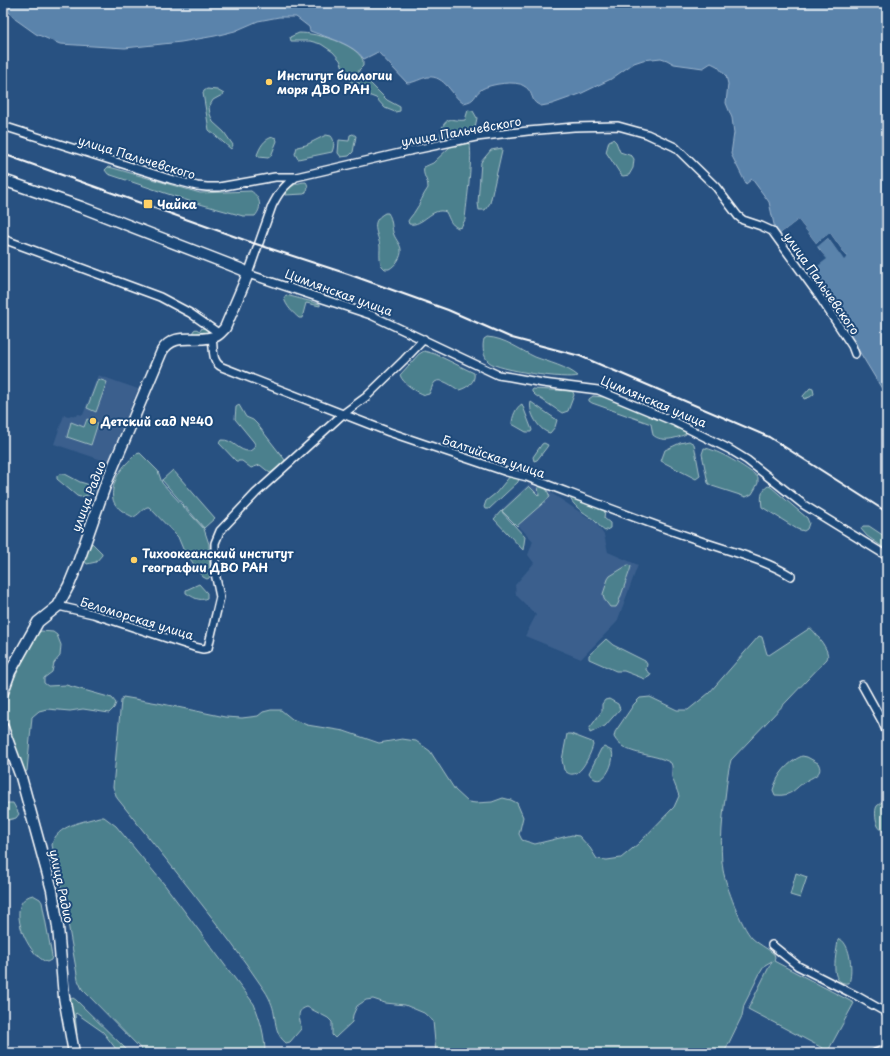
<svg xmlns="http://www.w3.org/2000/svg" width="890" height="1056" viewBox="0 0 890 1056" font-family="'Playpen Sans',sans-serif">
<rect width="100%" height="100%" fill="#285181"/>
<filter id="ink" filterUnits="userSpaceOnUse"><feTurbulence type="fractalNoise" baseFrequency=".025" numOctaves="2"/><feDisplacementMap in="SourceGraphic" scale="8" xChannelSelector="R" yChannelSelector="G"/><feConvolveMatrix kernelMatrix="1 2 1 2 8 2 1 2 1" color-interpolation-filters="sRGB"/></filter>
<g filter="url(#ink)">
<path fill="#3a5f8d" d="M98 375 138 389 108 462 54 444 64 415 69 416 71 415 77 416 78 414 83 415Z
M529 484 548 491 595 522 604 535 608 552 638 565 617 622 581 659 525 636 536 615 516 595 515 585 534 563 528 555 533 541 502 509Z"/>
<path fill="#4c808d" stroke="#a6c0c6" d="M299 33C317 33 355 43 363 60V66L359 70V72L387 100 400 107V111L395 112 385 108 376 98 368 95 359 83 349 82 340 60 333 52 321 44 310 41H291L290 37Z
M207 89 217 90 224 94 213 100 209 107 210 114 213 122 224 132 233 145 231 149 209 130 203 93 204 91Z
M468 110 473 111 477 118 474 132 441 138C440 134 441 132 442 128 448 114 454 122 465 120Z
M353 134 356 136 353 152 349 156 341 157 338 153 339 140 349 141 350 135Z
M326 135 331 136C335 140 334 147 332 152L298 159 295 154 297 147 306 145Z
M273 137 276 138 277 141 271 156 268 158 259 157 257 155C260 147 264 139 273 137Z
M613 139 616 142 620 152 632 156 634 159 633 168 629 175 623 176 621 175 606 152 609 141Z
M469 142C474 152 466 206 465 220L461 227 458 228C450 224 450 220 446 212 432 206 423 227 409 224L408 221C410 217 413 215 415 211 421 203 422 196 428 188 428 179 422 176 424 167L433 163 452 145Z
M502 148V150L490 203 485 210H479L478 203 481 162 491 150Z
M108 167 113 168 200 193 251 191C260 197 263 207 255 216H243L189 201 108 174 105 170Z
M306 182C309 186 308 191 304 194L285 195V191C291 186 298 182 306 182Z
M385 213H388C393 220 391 228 394 235 396 240 401 245 401 250 402 257 395 266 389 269H385L382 266C379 260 380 254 380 247 379 234 368 222 385 213Z
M286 295 320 304V306L306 303 302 318H299C293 313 286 306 284 298Z
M202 328 207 329 209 334 191 335 194 330 196 329 200 331Z
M487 337C505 338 520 350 535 357 548 362 568 367 578 376 567 380 497 370 489 362 483 357 482 346 484 339Z
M424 351 435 354 474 373C476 382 467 388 459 390 453 387 441 377 435 382 432 385 431 391 429 394L425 395C417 392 403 384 400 375L419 354Z
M98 379 107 382 96 412 87 408Z
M810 388 813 389 814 394 810 397 804 399 803 396Z
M532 389 571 391 573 392 574 395 568 411 562 413 535 395 532 392Z
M593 396 604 397 645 413 673 424 685 430 686 434C677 438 662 443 653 435L651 424 592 403 589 401V399Z
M531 402 557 420 555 427 550 433C539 431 528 412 531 402Z
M522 404 532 430 531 432H526L512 424C512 417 516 407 522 404Z
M239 405 246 417 253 420 257 424 285 460 284 463 272 472 270 473 260 465 251 468 242 461H236L219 443 221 440C234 439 238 452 250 451L254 448 255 444 253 441 235 419 236 407Z
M87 419 98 423 91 445 67 437 71 422 84 427Z
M689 441 694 444 700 476 696 479 661 461 665 450 680 443Z
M544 443 548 445 547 447 537 460 534 461 533 457 542 444Z
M704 448C717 449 747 468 758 477V483L755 489 752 494 746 497 712 486 708 483 702 454Z
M140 453 158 471 162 483 204 529 209 544 210 576 209 578 207 579 203 577 183 549 178 537 149 507H147C142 509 138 516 133 517 127 514 119 510 115 504 109 495 115 478 121 470 125 464 131 459 136 454Z
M173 470 215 518 204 528 162 480Z
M59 474H65L80 482 87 484 93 490 92 494 80 497 77 496 57 479V476Z
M511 475 519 478 518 482 489 509H485L484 507 486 501 496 493Z
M540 483 547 490 550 497 517 526 502 511 529 486 539 496 538 485Z
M768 486 771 487 807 518 809 523 807 529 804 531 797 529 762 507C761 499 760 491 768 486Z
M570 497 605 510 604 518 610 523V528L605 531C601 529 599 525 596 522 587 513 576 510 570 498Z
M501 511 525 537 523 550 494 519Z
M863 526H869L887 538V550L867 536 861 529Z
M92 543 102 553V555L96 562 87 564 84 560 88 550Z
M628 565 631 566 630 570 618 604 616 607H610L604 599 603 594 608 579 610 576Z
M199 584 207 593V598C199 602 193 597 186 593V590Z
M810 628C814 630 826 647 827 652 828 656 828 656 827 659L731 760C728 770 727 780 726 790 723 814 719 846 723 870 726 886 741 926 752 938 758 944 767 948 774 954L775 957 774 961 854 1003 828 1051 748 1009 772 961 765 965 760 973 744 1005 742 1016 724 1053H436L433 1021 424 1013 405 1005 385 1003 373 999 366 1000 357 1006 353 1015 352 1022 337 1036 335 1038 332 1035V1022L328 1018 307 1007C294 1011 301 1019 301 1029L290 1042 286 1043C276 1035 276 1025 274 1013 273 1006 269 997 265 991 220 924 167 861 117 798L113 787 121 701 123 697 158 703 225 717 242 718 258 716 263 712 271 710H281L292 719 307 725 344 731 379 743 402 739 416 741 430 751 455 790 468 802 476 803 492 802 503 798 511 800 517 803 523 817 519 834 522 840 535 844 572 835 579 836 590 848 597 859 607 860 621 858 638 844 674 807 679 796C677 790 675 785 673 780 670 774 674 769 671 763 653 752 625 757 614 737L615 732 634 704 640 698 650 697 677 710H688L709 693 759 636 762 637 767 654 769 655Z
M41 631 53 632 57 635 61 645 60 656 54 663 52 672 44 678V683L48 686 66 685 112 698 116 703 114 708 109 713 83 709 70 711 47 709 39 711 32 717 27 771 23 775 20 773C16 753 6 725 7 706 7 689 18 671 25 657 29 648 33 636 41 631Z
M606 639 613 645 645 661 647 664 646 670 651 674 650 676 645 679 624 671H616L589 659V655Z
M609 699 618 704 620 709 605 726 590 733 589 729 602 711V704L605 700Z
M567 734H571L592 742 593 745C591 753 582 774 573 774 570 775 566 772 564 770L562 760Z
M604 747 612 751C616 763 601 793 589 773L601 749Z
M802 756 807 757 818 763C824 774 814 776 806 781 794 788 793 797 775 795L773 790C777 775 788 762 802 756Z
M882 802 887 807V837C885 831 881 831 878 826 876 821 874 811 877 806Z
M8 803H13L19 814 16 818 8 820 3 817V804Z
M99 817H104L116 826 164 884 254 1004C260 1019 265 1036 265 1053H145L82 989 78 980 63 895 52 845C56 825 83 822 99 817Z
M796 873 807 877 800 898 790 895Z
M33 895 40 899 42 902 52 956 51 960 47 962C27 956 3 901 33 895Z
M840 939C851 945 853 972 849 983 827 986 837 952 838 940Z
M73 998 76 1000 130 1053H119L103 1032 76 1013 75 1014 77 1035 76 1036 69 1000Z"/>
<path fill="#5a83ab" stroke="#9cb5cd" d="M3 3H887V397L830 303 808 274 826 259 817 246 828 238 844 259 847 257 830 233 816 243 798 220 780 234 775 229 769 202 752 179 746 184 731 154 734 133 732 118 726 103 728 84 726 76 717 66 711 63 703 68 674 64 667 60 661 58 643 60 634 63 611 79 580 94 552 104 541 106C539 105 535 103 534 101 531 95 531 90 524 86 517 80 490 84 482 89 473 95 477 101 463 103 452 96 445 75 428 77 421 78 414 83 407 83L378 52 364 59C352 43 328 38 310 31L309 27 296 17H279L258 21 235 31 215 36 181 42 125 48 60 44 36 34 15 19 3 5Z"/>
<path fill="#285181" d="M798 220 816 243 830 233 847 257 844 260 828 238 817 247 827 259 808 274 807 272 824 259 815 248 816 245 798 223 781 236 780 234Z"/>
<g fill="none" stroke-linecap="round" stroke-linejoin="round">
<defs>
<path id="minor" d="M3 126 170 179 197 186 207 187H219L275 177H296L400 153 476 137 528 131 574 127 618 126 647 134 675 147 716 187 738 216 743 220 761 226 772 231 817 293 852 346 855 354
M296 177C284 186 279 192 272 206L248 274 371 315 498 375 511 377 543 383 598 390 675 422 729 449 747 460 804 505 887 556
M3 239 160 297 190 313 220 334
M212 337C214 348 211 362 222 367L389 432 507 472 527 477C583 498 639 520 695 539 725 550 764 559 791 576
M58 606 93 614 194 647 203 649 208 648 220 597 215 573V543L220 531 256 493 343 414 366 397 404 360 424 339
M862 685 882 721 887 733
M772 945 798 966 857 996 887 1013
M875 1053 887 1049"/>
<path id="secondary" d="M3 180 81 207 228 264 243 270 248 274 225 328C222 331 219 335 216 336 197 344 175 330 162 351L105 486 78 563 69 585 58 606 38 622 10 672 3 692
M3 728 21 777 52 890 58 927 64 997 74 1053"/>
</defs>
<use href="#minor" stroke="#fff" stroke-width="10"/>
<use href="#secondary" stroke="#fff" stroke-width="13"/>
<use href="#minor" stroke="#1f4a7a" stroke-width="7"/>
<use href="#secondary" stroke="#1f4a7a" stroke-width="10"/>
<path stroke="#fff" stroke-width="2" d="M3 154 253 243 348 274 448 310 512 338 580 356 769 437 882 509 887 513"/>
</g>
</g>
<g fill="#ffd166" stroke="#1f4a7a" stroke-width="1.5">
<circle cx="269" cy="82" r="4"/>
<rect x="143" y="199" width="10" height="10" rx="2"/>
<circle cx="93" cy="421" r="4"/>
<circle cx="134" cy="560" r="4"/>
</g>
<g text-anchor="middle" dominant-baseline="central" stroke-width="4" stroke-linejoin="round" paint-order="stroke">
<g font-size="12" font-weight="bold" fill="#fff" stroke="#1f4a7a" text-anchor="start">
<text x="277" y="75">Институт биологии<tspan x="277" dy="14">моря ДВО РАН</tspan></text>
<text x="157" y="204">Чайка</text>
<text x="101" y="421">Детский сад №40</text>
<text x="142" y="553">Тихоокеанский институт<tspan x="142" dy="14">географии ДВО РАН</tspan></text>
</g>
<g font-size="12" fill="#fff" stroke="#1f4a7a">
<text transform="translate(461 131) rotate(-10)">улица Пальчевского</text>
<text transform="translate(137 157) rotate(17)">улица Пальчевского</text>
<text transform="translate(822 283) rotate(55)">улица Пальчевского</text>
<text transform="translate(339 292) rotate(20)">Цимлянская улица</text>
<text transform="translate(654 401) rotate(23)">Цимлянская улица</text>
<text transform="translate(494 456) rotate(19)">Балтийская улица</text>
<text transform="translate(88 496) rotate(-69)">улица Радио</text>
<text transform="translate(137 618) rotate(17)">Беломорская улица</text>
<text transform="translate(62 886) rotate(78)">улица Радио</text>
</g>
</g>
<rect width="890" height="1056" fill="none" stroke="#1f4a7a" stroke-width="16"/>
<rect x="8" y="8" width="874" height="1040" fill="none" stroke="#fff" stroke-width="1.5" filter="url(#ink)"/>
</svg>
